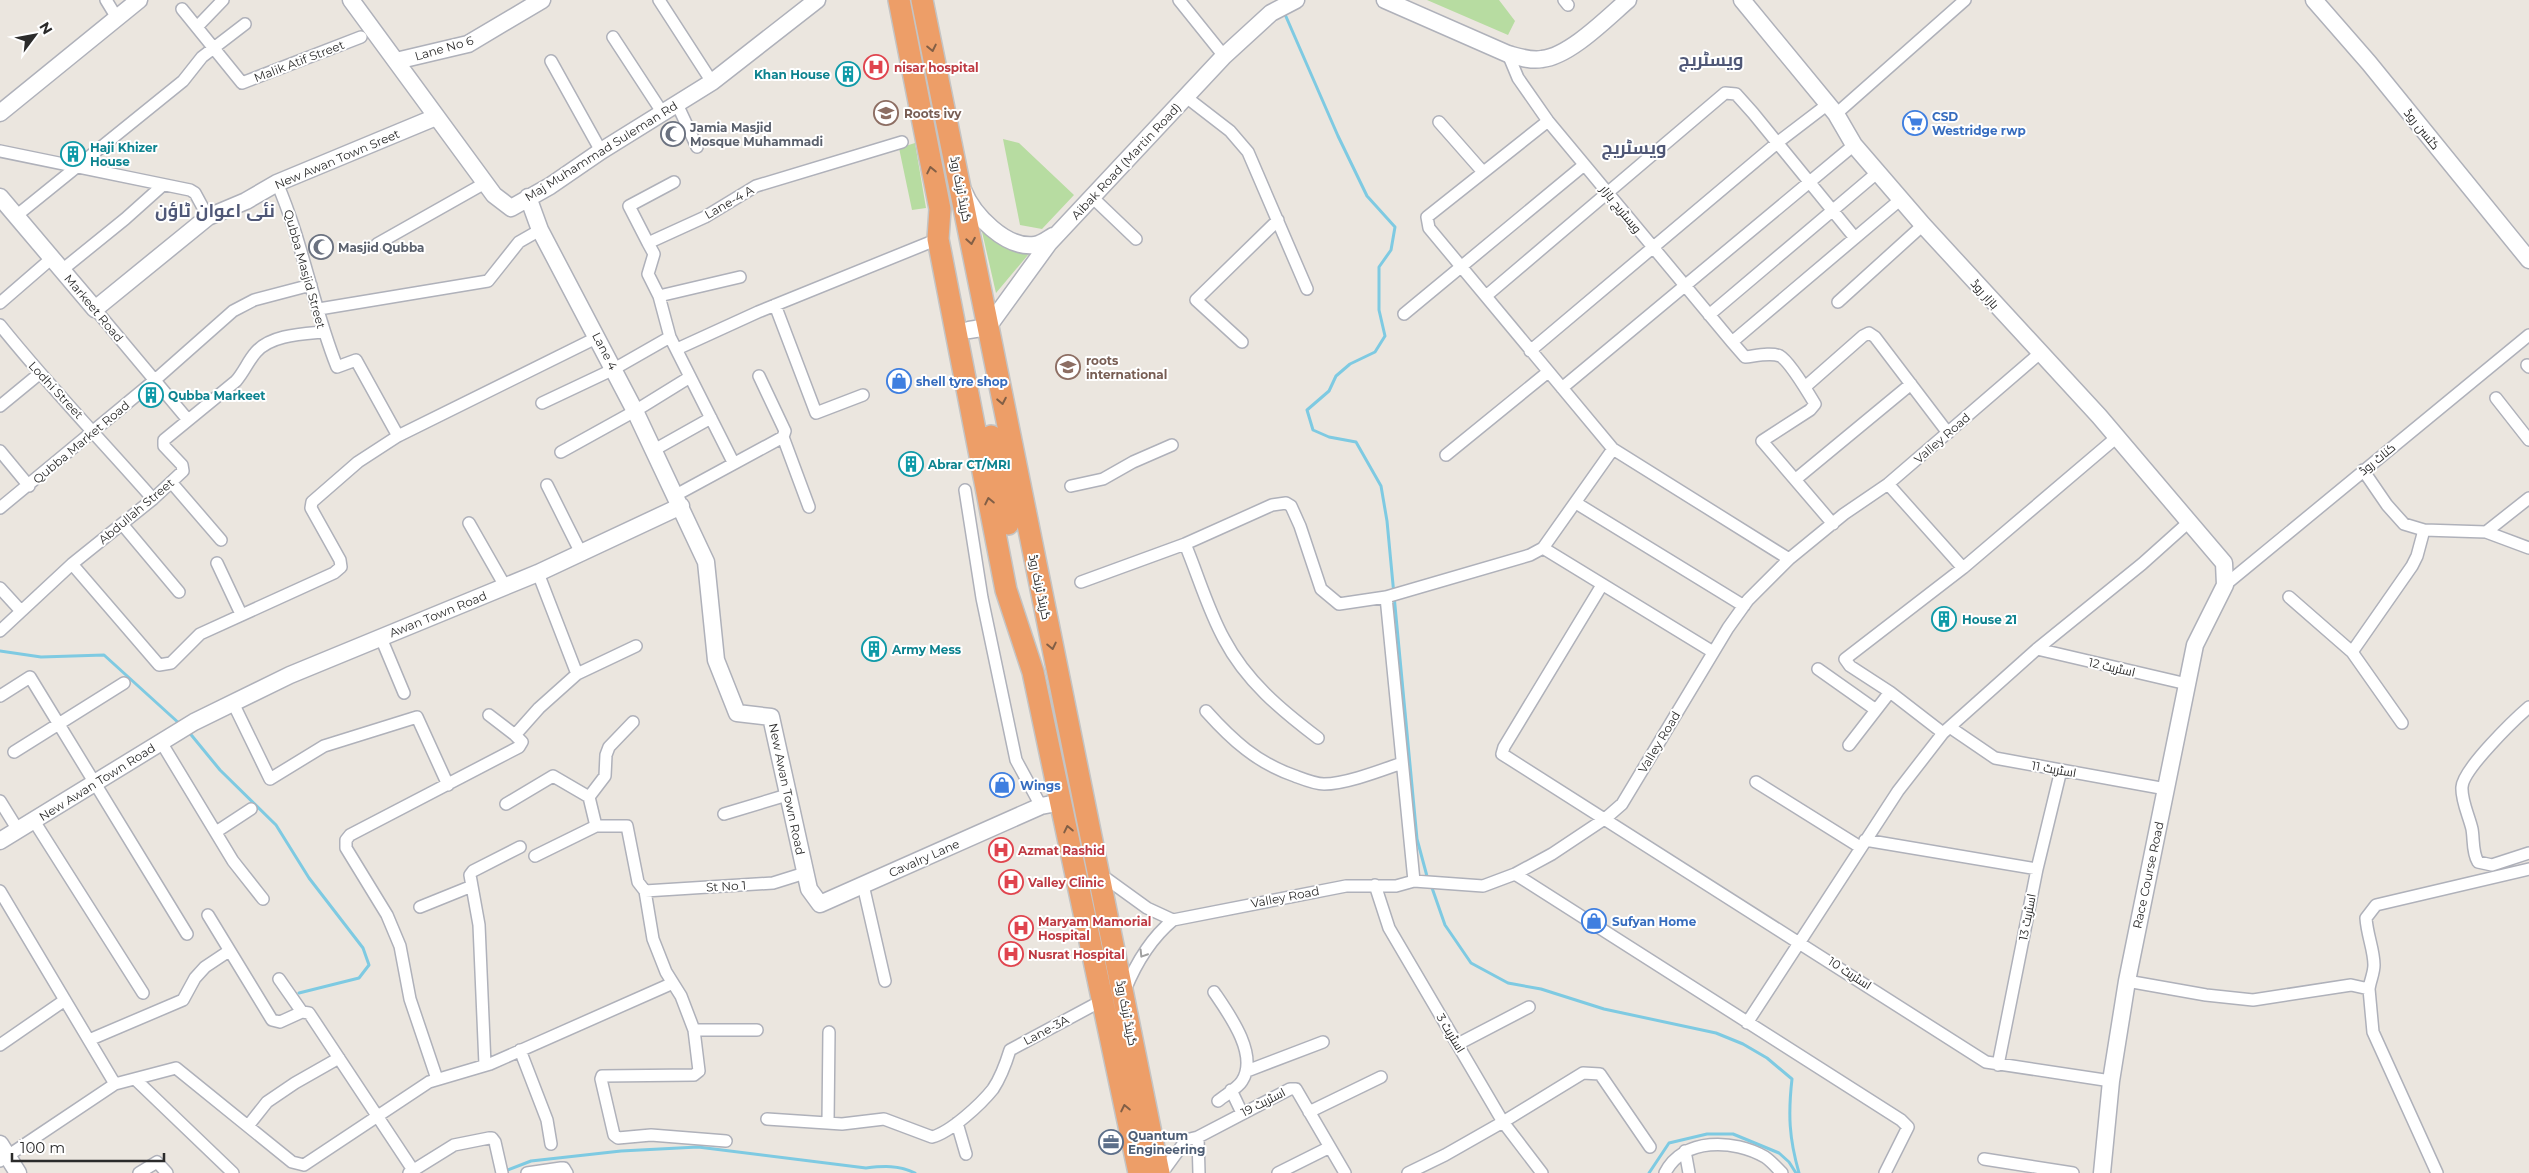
<svg xmlns="http://www.w3.org/2000/svg" width="2529" height="1173" viewBox="0 0 2529 1173" font-family="Montserrat,Cairo,sans-serif">
<rect width="100%" height="100%" fill="#ebe6df"/>
<path fill="#b7dca1" d="M1427 0H1499L1515 21 1508 35Z
M1003 139 1019 143 1074 195 1042 229 1020 225Z
M915 143 926 208 912 210 899 148Z
M980 223 1033 249 996 293Z"/>
<g fill="none" stroke-linecap="round" stroke-linejoin="round">
<path stroke="#7ecae2" stroke-width="3" d="M1284 12 1338 136 1367 196 1395 227 1391 250 1379 267V310L1385 336 1375 352 1350 364 1336 376 1329 391 1307 410 1313 430 1329 437 1356 442 1381 486 1387 521 1417 839 1428 880
M0 651 41 657 104 655 181 725
M188 731 220 770 276 825 309 878 363 948 369 965 359 978 299 993
M1431 885 1445 925 1471 963 1508 983 1541 989 1604 1009 1716 1033 1743 1044 1767 1058 1792 1079C1788 1114 1789 1138 1799 1173
M505 1171 531 1161 621 1151 698 1147 866 1168C883 1166 899 1165 915 1173
M1649 1173 1669 1143 1707 1134H1733L1779 1153 1789 1162 1796 1173"/>
<defs>
<path id="street" d="M106 0 117 18
M659 0 712 82
M1179 0 1224 56
M1564 0 1568 5
M182 9 242 83 361 37
M197 27 223 0
M613 37 662 112
M1508 54 1518 78 1548 121 1732 342 1745 357C1755 356 1771 352 1780 356 1789 361 1809 394 1815 404L1810 410 1762 441 1833 524
M551 61 601 151
M1186 97 1230 131 1248 152 1307 289
M677 104 697 147
M1836 114 1965 0
M1548 121 1427 217 1429 228 1613 449 1789 559
M1439 122 1483 172
M0 151 190 190 195 193 208 217
M674 182 629 206 648 243 705 217 756 186 902 142
M277 183C303 243 313 307 337 367L356 360 398 436
M1092 197 1136 239
M16 216 183 81 202 57 245 24
M648 243 654 254 648 274 659 296 670 337 733 462
M377 244 485 183
M62 270 125 219 163 185
M659 296 740 277
M1486 296 1725 93 1736 94 1753 113 1855 238
M1838 302 1923 225
M0 303 52 258
M775 305 816 413 863 395
M95 309 188 420
M319 309 488 281 519 242 540 230
M1404 314 1584 165
M1709 315 1878 172
M0 325C48 385 102 441 153 499
M1242 342 1196 300 1278 220
M1732 342 1901 199
M677 349 758 312 938 239
M1530 351 1777 143 1828 104
M2527 365 2529 367
M759 376 785 431 783 437 809 507
M1805 387 1863 336 1869 333 1875 337 1948 433
M1562 388 1854 145
M2496 398 2529 440
M542 403 614 369 670 337
M0 406 39 374
M654 450 711 418
M0 451 29 486
M561 452 635 411 690 377
M1446 455 1548 372
M2363 470 2387 505 2404 524 2424 530 2486 532 2529 548
M1796 479 1911 384
M171 482 221 540
M1888 484 1963 568
M547 485 581 553
M1071 486 1103 479 1133 462 1172 445
M965 490 982 598 1016 760 1041 806
M676 495 783 437
M1576 503 1744 606
M0 508 155 380 233 311 254 300 311 285
M469 523 505 586
M122 524 179 592
M2486 532 2529 498
M1185 544C1198 575 1208 610 1224 639 1246 681 1281 710 1318 738
M1543 548 1713 652
M217 563 241 614
M72 564 159 665 171 663 200 634 334 573 341 567 340 560 311 508 312 502 358 462 398 436 598 337
M1081 582 1185 544 1272 505 1286 503 1291 506 1300 526 1321 589 1339 604 1386 597 1530 555 1543 548 1613 449
M1602 585 1504 747 1502 754 1986 1062 2111 1081
M2225 585 2529 335
M0 588 21 611
M1386 597 1414 881
M2289 597 2352 652 2402 723
M0 631 72 564 153 499 183 471 182 465 164 446V440L236 381C244 372 248 361 256 352 271 335 301 334 323 332
M381 638 404 693
M2037 649 2187 684
M2352 652 2412 566 2417 556 2424 530
M1818 669 1876 710
M577 674 636 646
M0 696 30 677 187 934
M233 703 270 779 324 746 417 717 448 785
M2529 707C2515 719 2463 769 2462 787 2461 800 2469 816 2472 829 2474 840 2472 852 2478 862L2492 865 2529 853
M1206 711C1232 740 1257 763 1295 776 1303 779 1315 784 1324 784 1346 784 1382 770 1402 763
M489 715 515 735
M1951 728 1995 758 2166 789
M1943 733 1890 692 1850 666 1845 659 1963 568 2117 437
M161 742 233 861 263 899
M1849 745 1890 692
M14 752 124 683
M1756 782 1860 847
M0 801 18 830
M506 804 553 776 589 797
M724 814 787 795
M34 821 143 993
M596 826 589 797 605 776 606 755 609 747 633 722
M216 832 251 809
M1865 840 2037 869
M535 856 596 826H627L638 882 645 891 653 939 666 972 681 996 694 1030 699 1071 694 1075 602 1076 601 1079 614 1135 618 1138 651 1135 726 1141
M1100 874 1147 908 1173 920
M1515 874 1901 1120 1908 1127 1885 1173
M863 885 885 981
M1375 885 1389 928 1503 1122 1542 1173
M0 891 115 1084
M645 891 773 883 805 873
M420 907 472 886
M208 915 272 1020 280 1022 302 1012
M279 979 302 1012 309 1013 413 1170
M2127 981 2206 995 2253 1000 2351 985 2369 989C2370 981 2374 973 2374 965 2374 950 2367 935 2366 918L2376 905 2529 869
M2369 989 2373 1032 2437 1173
M1125 990C1136 963 1150 939 1173 920L1346 886H1396L1414 881 1483 886 1515 874 1552 854 1606 818 1622 804 1728 628 1748 600 1789 559 1844 514 1888 484 2040 353
M1214 992C1229 1014 1259 1055 1242 1081 1238 1088 1225 1095 1218 1101
M1747 1023 1898 791 1943 733 2037 649 2142 564 2190 521
M694 1030H757
M89 1040 183 1000 195 978 205 967 229 951
M1458 1044 1529 1007
M0 1045 65 1000
M520 1050 547 1120 551 1144
M485 1065 479 925 470 875 473 871 520 847
M1998 1065 2037 869 2061 770
M1247 1071 1323 1042
M135 1079 233 1173
M437 1079 410 999 400 946 387 915 346 848V840L350 835 519 747 522 742 515 735 539 708 577 674 538 573
M1231 1090 1242 1113
M1309 1112 1381 1077
M767 1119 842 1124 884 1119 932 1137C951 1132 981 1104 993 1089 1001 1077 1006 1063 1010 1050L1103 1000
M828 1122 829 1032
M957 1123 966 1154
M248 1126 267 1102 295 1083 339 1058
M1198 1137 1290 1089H1296L1345 1173
M1685 1151 1689 1173
M1984 1159 2073 1173
M0 1161 115 1084 176 1068 292 1162 304 1165 429 1082 490 1064 673 983
M139 1173 157 1162 167 1173
M409 1173 454 1145 489 1138H492L495 1142 502 1173
M527 1173 561 1168H564L567 1173
M1162 1173 1186 1140 1198 1137 1199 1173
M1278 1173 1328 1148
M1408 1173 1445 1155 1503 1122 1583 1073 1600 1074 1650 1147
M1665 1173C1683 1137 1734 1139 1765 1157 1771 1161 1777 1168 1782 1173"/>
<path id="secondary" d="M351 0 494 195 511 208 550 186 601 151 712 82 817 0
M1385 0 1508 54C1519 57 1530 61 1542 59 1570 56 1607 18 1628 0
M1742 0 1836 114 1854 145 1923 225 2099 416 2224 563 2225 585 2195 645 2127 981 2111 1081 2102 1173
M2314 0 2369 63 2529 260
M396 61 468 44 542 0
M0 113 139 0
M963 190C973 215 1006 249 1035 245 1042 244 1048 239 1053 236
M0 197 95 309 208 217 246 201 277 183 436 117
M528 197 540 230 635 411 706 562 716 660 737 713 771 717 809 889 820 904 1041 806 1062 802
M969 330 988 327 1049 243 1224 56 1271 13 1296 0
M0 841 194 722 290 675 538 573 681 506
M0 1144 18 1173"/>
<path id="highway" d="M899 0 940 209 938 239 1006 590 1033 672 1139 1173
M922 0 1159 1173
M991 436 1008 524"/>
</defs>
<use href="#street" stroke="#afb1ba" stroke-width="14"/>
<use href="#secondary" stroke="#afb1ba" stroke-width="19"/>
<use href="#highway" stroke="#c4c4c4" stroke-width="24"/>
<use href="#street" stroke="#fff" stroke-width="11"/>
<use href="#secondary" stroke="#fff" stroke-width="16"/>
<use href="#highway" stroke="#ed9e68" stroke-width="21"/>
</g>
<defs><path id="oneway-chevron" d="M-2-3.5L2.5 0L-2 3.5" fill="none" stroke-width="1.6" stroke-linecap="round" stroke-linejoin="round" transform="scale(1.25)"/></defs>
<g stroke="#825f46">
<use href="#oneway-chevron" transform="translate(932 48) rotate(78)"/>
<use href="#oneway-chevron" transform="translate(931 170) rotate(-102)"/>
<use href="#oneway-chevron" transform="translate(971 241) rotate(80)"/>
<use href="#oneway-chevron" transform="translate(1002 401) rotate(79)"/>
<use href="#oneway-chevron" transform="translate(989 501) rotate(-102)"/>
<use href="#oneway-chevron" transform="translate(1052 646) rotate(78)"/>
<use href="#oneway-chevron" transform="translate(1068 829) rotate(-102)"/>
<use href="#oneway-chevron" transform="translate(1125 1108) rotate(-102)"/>
</g>
<use stroke="#a0a0a0" href="#oneway-chevron" transform="translate(1143 954) rotate(122)"/>
<defs>
<symbol id="hospital-ring" viewBox="-11 -11 22 22"><circle r="9.5" fill="#fff" stroke="#e0444e" stroke-width="1.5"/><path d="M-5-5h3v3.5h4V-5h3V5h-3V1.5h-4V5h-3Z" fill="#e0444e"/></symbol>
<symbol id="building-ring" viewBox="-11 -11 22 22"><circle r="9.5" fill="#fff" stroke="#0f9aa8" stroke-width="1.5"/><path d="M-4-6H4V6H1V3H-1V6H-4ZM-2.5-4.3h1.7v1.8h-1.7ZM.8-4.3h1.7v1.8H.8ZM-2.5-1h1.7V.8h-1.7ZM.8-1h1.7V.8H.8Z" fill="#0f9aa8"/></symbol>
<symbol id="school-ring" viewBox="-11 -11 22 22"><circle r="9.5" fill="#fff" stroke="#8d6e63" stroke-width="1.5"/><path d="M0-5L7-2L0 1L-7-2ZM-4 1L0 2.5L4 1V4Q0 6-4 4Z" fill="#8d6e63"/></symbol>
<symbol id="supermarket-ring" viewBox="-11 -11 22 22"><circle r="9.5" fill="#fff" stroke="#3f7fe0" stroke-width="1.5"/><path d="M-6-5.5h2.5l.6 2H6L4.5 2H-2.5L-4.4-4H-6ZM-1.5 3.2a1.3 1.3 0 1 0 .1 0ZM3 3.2a1.3 1.3 0 1 0 .1 0Z" fill="#3f7fe0"/></symbol>
<symbol id="mosque-ring" viewBox="-11 -11 22 22"><circle r="9.5" fill="#fff" stroke="#6b7280" stroke-width="1.5"/><path d="M3.5-4.9A6 6 0 1 0 3.5 4.9A5 5 0 1 1 3.5-4.9Z" fill="#6b7280"/></symbol>
<symbol id="shop-ring" viewBox="-11 -11 22 22"><circle r="9.5" fill="#fff" stroke="#3f7fe0" stroke-width="1.5"/><path d="M-5-2.5h2.3a2.7 3.5 0 0 1 5.4 0H5L5.5 6h-11ZM-1.5-2.5h3a1.5 2.3 0 0 0-3 0Z" fill="#3f7fe0"/></symbol>
<symbol id="office-ring" viewBox="-11 -11 22 22"><circle r="9.5" fill="#fff" stroke="#5c6f8a" stroke-width="1.5"/><path d="M-6-3h4V-5.5h4V-3h4V5H-6ZM-1-4.5V-3h2v-1.5ZM-6 0V1H6V0Z" fill="#5c6f8a"/></symbol>
</defs>
<g fill-rule="evenodd">
<use href="#hospital-ring" x="862" y="53" width="28" height="28"/>
<use href="#building-ring" x="834" y="60" width="28" height="28"/>
<use href="#school-ring" x="872" y="99" width="28" height="28"/>
<use href="#supermarket-ring" x="1901" y="109" width="28" height="28"/>
<use href="#mosque-ring" x="659" y="120" width="28" height="28"/>
<use href="#building-ring" x="59" y="140" width="28" height="28"/>
<use href="#mosque-ring" x="307" y="233" width="28" height="28"/>
<use href="#school-ring" x="1054" y="353" width="28" height="28"/>
<use href="#shop-ring" x="885" y="367" width="28" height="28"/>
<use href="#building-ring" x="137" y="381" width="28" height="28"/>
<use href="#building-ring" x="897" y="450" width="28" height="28"/>
<use href="#building-ring" x="1930" y="605" width="28" height="28"/>
<use href="#building-ring" x="860" y="635" width="28" height="28"/>
<use href="#shop-ring" x="988" y="771" width="28" height="28"/>
<use href="#hospital-ring" x="987" y="836" width="28" height="28"/>
<use href="#hospital-ring" x="997" y="868" width="28" height="28"/>
<use href="#shop-ring" x="1580" y="907" width="28" height="28"/>
<use href="#hospital-ring" x="1007" y="914" width="28" height="28"/>
<use href="#hospital-ring" x="997" y="940" width="28" height="28"/>
<use href="#office-ring" x="1097" y="1128" width="28" height="28"/>
</g>
<g text-anchor="middle" dominant-baseline="central" stroke-width="4" stroke-linejoin="round" paint-order="stroke">
<g font-size="12" fill="#2b2b2b" stroke="#fff">
<text transform="translate(444 48) rotate(-16)">Lane No 6</text>
<text transform="translate(299 61) rotate(-21)">Malik Atif Street</text>
<text transform="translate(2422 129) rotate(51)">کٹسن روڈ</text>
<text transform="translate(601 151) rotate(-32)">Maj Muhammad Suleman Rd</text>
<text transform="translate(337 159) rotate(-23)">New Awan Town Sreet</text>
<text transform="translate(1126 161) rotate(-47)">Aibak Road (Martin Road)</text>
<text transform="translate(961 189) rotate(79)">گرینڈ ٹرنک روڈ</text>
<text transform="translate(729 202) rotate(-30)">Lane-4 A</text>
<text transform="translate(1621 209) rotate(51)">ویسٹریج بازار</text>
<text transform="translate(305 269) rotate(74)">Qubba Masjid Street</text>
<text transform="translate(1985 294) rotate(48)">بازار روڈ</text>
<text transform="translate(94 308) rotate(50)">Markeet Road</text>
<text transform="translate(605 351) rotate(63)">Lane 4</text>
<text transform="translate(56 390) rotate(47)">Lodhi Street</text>
<text transform="translate(1942 438) rotate(-41)">Valley Road</text>
<text transform="translate(81 442) rotate(-40)">Qubba Market Road</text>
<text transform="translate(2377 459) rotate(-39)">کناٹ روڈ</text>
<text transform="translate(136 511) rotate(-40)">Abdullah Street</text>
<text transform="translate(1040 587) rotate(78)">گرینڈ ٹرنک روڈ</text>
<text transform="translate(438 614) rotate(-22)">Awan Town Road</text>
<text transform="translate(2112 667) rotate(13)">اسٹریٹ 12</text>
<text transform="translate(1659 742) rotate(-59)">Valley Road</text>
<text transform="translate(2054 769) rotate(10)">اسٹریٹ 11</text>
<text transform="translate(97 782) rotate(-32)">New Awan Town Road</text>
<text transform="translate(787 789) rotate(78)">New Awan Town Road</text>
<text transform="translate(924 858) rotate(-24)">Cavalry Lane</text>
<text transform="translate(2148 875) rotate(-78)">Race Course Road</text>
<text transform="translate(726 886) rotate(-3)">St No 1</text>
<text transform="translate(1285 897) rotate(-11)">Valley Road</text>
<text transform="translate(2027 917) rotate(-79)">اسٹریٹ 13</text>
<text transform="translate(1850 973) rotate(33)">اسٹریٹ 10</text>
<text transform="translate(1127 1013) rotate(79)">گرینڈ ٹرنک روڈ</text>
<text transform="translate(1046 1030) rotate(-28)">Lane-3A</text>
<text transform="translate(1451 1033) rotate(59)">اسٹریٹ 3</text>
<text transform="translate(1263 1102) rotate(-27)">اسٹریٹ 19</text>
</g>
<g font-size="12" font-weight="bold" fill="#be3a42" stroke="#fff" text-anchor="start">
<text x="894" y="67">nisar hospital</text>
<text x="1018" y="850">Azmat Rashid</text>
<text x="1028" y="882">Valley Clinic</text>
<text x="1038" y="921">Maryam Mamorial<tspan x="1038" dy="14">Hospital</tspan></text>
<text x="1028" y="954">Nusrat Hospital</text>
</g>
<g font-size="12" font-weight="bold" fill="#0d838f" stroke="#fff" text-anchor="start">
<text x="830" y="74" text-anchor="end">Khan House</text>
<text x="90" y="147">Haji Khizer<tspan x="90" dy="14">House</tspan></text>
<text x="168" y="395">Qubba Markeet</text>
<text x="928" y="464">Abrar CT/MRI</text>
<text x="1962" y="619">House 21</text>
<text x="892" y="649">Army Mess</text>
</g>
<g font-size="12" font-weight="bold" fill="#785e54" stroke="#fff" text-anchor="start">
<text x="904" y="113">Roots ivy</text>
<text x="1086" y="360">roots<tspan x="1086" dy="14">international</tspan></text>
</g>
<g font-size="12" font-weight="bold" fill="#366cbe" stroke="#fff" text-anchor="start">
<text x="1932" y="116">CSD<tspan x="1932" dy="14">Westridge rwp</tspan></text>
<text x="916" y="381">shell tyre shop</text>
<text x="1020" y="785">Wings</text>
<text x="1612" y="921">Sufyan Home</text>
</g>
<g font-size="12" font-weight="bold" fill="#5b616d" stroke="#fff" text-anchor="start">
<text x="690" y="127">Jamia Masjid<tspan x="690" dy="14">Mosque Muhammadi</tspan></text>
<text x="338" y="247">Masjid Qubba</text>
</g>
<g font-size="12" font-weight="bold" fill="#4e5e75" stroke="#fff" text-anchor="start">
<text x="1128" y="1135">Quantum<tspan x="1128" dy="14">Engineering</tspan></text>
</g>
<g font-size="18" font-weight="bold" fill="#505877" stroke="#fff">
<text x="1711" y="60">ویسٹریج</text>
<text x="1634" y="148">ویسٹریج</text>
<text x="215" y="211">نئی اعوان ٹاؤن</text>
</g>
</g>
<g transform="translate(35 35) rotate(58)" stroke="#ffffff" stroke-width="4" paint-order="stroke">
<path d="M0-4L9 19L0 12L-9 19Z" fill="#2b2b2b"/>
<text y="-8" font-size="14" font-weight="bold" text-anchor="middle" fill="#2b2b2b">N</text>
</g>
<path d="M12 1153v8h152v-8" fill="none" stroke="#2b2b2b" stroke-width="2.5"/>
<text x="20" y="1153" font-size="15" fill="#2b2b2b" stroke="#ffffff" stroke-width="4" paint-order="stroke">100 m</text>
</svg>
